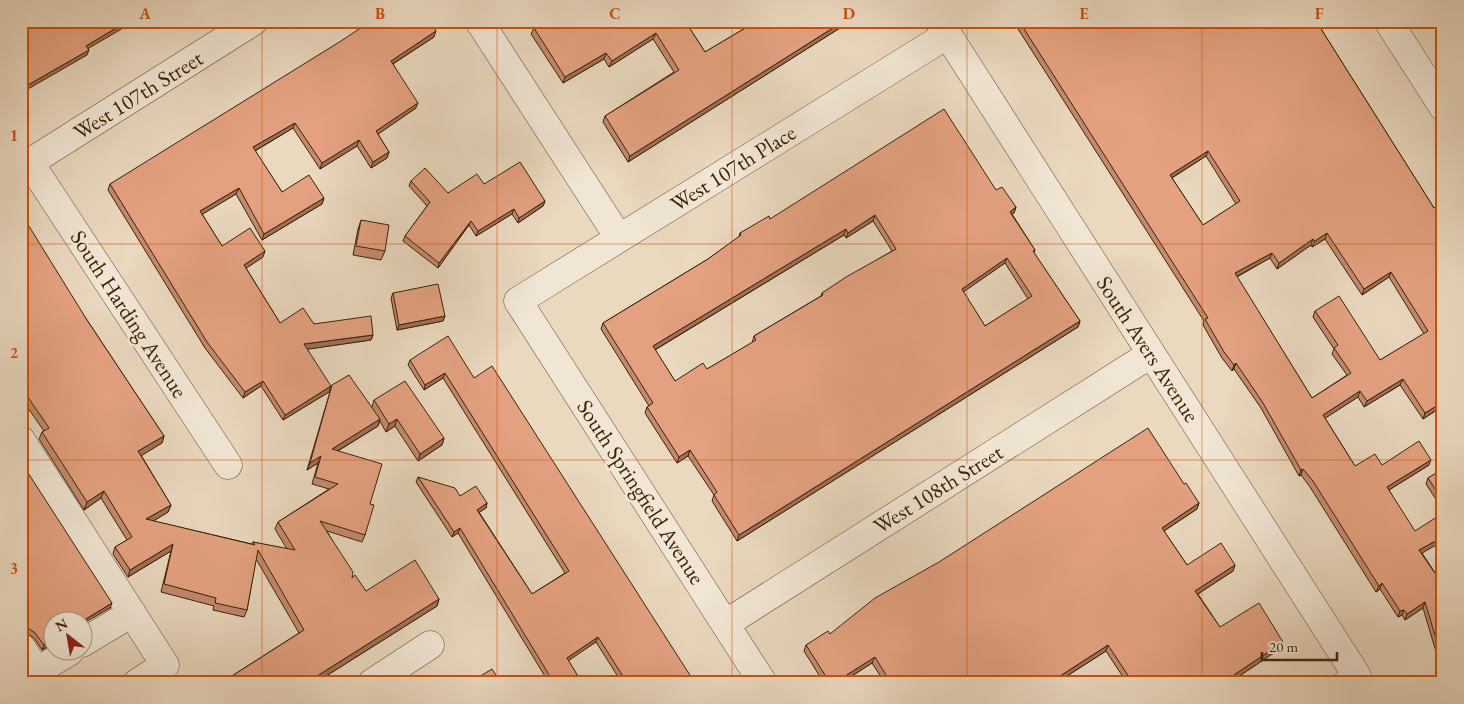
<svg xmlns="http://www.w3.org/2000/svg" width="1464" height="704" viewBox="0 0 1464 704" font-family="'EB Garamond',serif">
<rect width="100%" height="100%" fill="#ead8bf"/>
<filter id="stains"><feTurbulence type="fractalNoise" baseFrequency=".004" numOctaves="4"/><feColorMatrix values="0 0 0 0 .2 0 0 0 0 .09 0 0 0 0 .02 0 0 0 .5 -.17"/></filter>
<radialGradient id="worn" r=".72"><stop offset=".6" stop-color="#630" stop-opacity="0"/><stop offset="1" stop-color="#630" stop-opacity=".3"/></radialGradient>
<g fill="none" stroke-linecap="round" stroke-linejoin="round">
<defs>
<path id="minor" d="M479 21 619 238
M939 21 1357 676 1347 683
M1388 21 1443 107
M30 163 228 465
M21 168 254 21
M21 440 165 665 137 683
M725 624 1151 354
M82 643 132 613
M21 647 45 683
M37 671 69 652
M372 683 430 645
M763 683 518 301 947 35"/>
</defs>
<use href="#minor" stroke="#675034" stroke-width="29"/>
<use href="#minor" stroke="#f1e6d5" stroke-width="28"/>
</g>
<path fill="#c48a6f" stroke="#3b2306" fill-rule="evenodd" d="M685 21 705 52 757 21H851L628 162 603 122 605 116 674 72 653 39 609 67 604 59 563 83 531 34 534 28Z
M1013 21H1316L1434 208 1443 406 1423 419 1400 385 1364 407 1358 397 1325 418 1355 466 1429 465 1389 490 1422 553 1443 585V683H1441L1442 672 1423 608 1405 620 1402 615 1398 617 1380 589 1376 592 1310 487 1301 475 1299 476 1261 408 1234 369 1232 371 1222 358 1203 325 1204 321ZM1206 156 1236 204 1203 225 1172 178ZM1325 239 1362 295 1389 277 1424 334 1380 360 1315 311 1313 317 1334 349 1332 354 1347 375 1312 398 1237 277 1270 258 1277 269 1311 245 1312 247Z
M434 37 393 64 416 108 378 134 389 152 387 158 371 168 357 146 320 169 293 128 255 151 282 192 324 198 322 204 262 240 236 194 202 214 222 246 263 257 246 268 280 323 314 324 373 335 371 340 307 349 329 392 283 420 261 386 243 398 205 348 108 190 110 184Z
M411 181 448 193 484 184 545 201 543 206 518 223 512 214 476 236 469 225 438 268 403 241 405 236 427 206 409 186Z
M996 190 1016 207 1014 213 1012 214 1035 250 1034 253 1080 321 1078 327 737 541 712 501 714 495 688 456 677 463 645 413 647 407 649 406 601 329 603 323 708 259 739 237 740 233 770 219ZM873 221 892 251 822 293 821 296 754 336 752 343 707 369 675 381 655 350 844 235 846 238ZM1005 263 1028 299 985 326 963 292Z
M361 220 385 251 381 260 353 255 358 229Z
M21 226 87 320 164 436 162 443 141 455 171 505 168 512 153 521 252 544 253 542 287 549 275 529 278 522 329 489 312 484 318 463 307 470 332 385 372 407 374 400 444 438 442 445 418 461 395 426 386 432 380 421 378 426 338 451 370 504 365 535 362 542 327 531 352 578 366 591 439 599 437 606 315 683H221L299 633 256 559 247 610 244 617 213 610 214 606 161 592 171 551 128 577 113 554 115 547 127 540 101 498 84 510 39 439 42 432 44 431 21 398Z
M393 293 445 316 443 321 397 330 391 298Z
M410 360 474 378 695 683H622L596 642 568 660 582 683H549L458 533 452 537 416 482 418 477 460 496 487 503 486 508 479 512 532 594 565 573 443 378 424 390 408 365Z
M21 462 110 608 52 622V644L42 650 34 638 26 633 21 624Z
M1443 469V510L1426 484 1428 478Z
M1184 484 1199 503 1197 509 1164 531 1187 565H1235L1233 571 1198 594 1220 627 1281 648 1229 683H1127L1106 651 1059 681 1060 683H885L872 663 841 683H824L804 651 806 645 830 634Z"/>
<path fill="#a0715a" stroke="#3b2306" d="M128 21H135L84 51 86 46Z
M844 21H851L628 162 630 156Z
M436 31 434 37 389 66 391 61Z
M656 33 653 39 609 67 612 61Z
M89 50 87 55 21 93V89Z
M606 53 604 59 563 83 565 77Z
M418 103 416 108 374 137 376 131Z
M295 123 293 128 251 153 253 147Z
M359 140 357 146 320 169 322 163Z
M1208 151 1206 156 1168 180 1170 175Z
M389 152 387 158 371 168 373 162Z
M239 188 236 194 198 217 200 211Z
M324 198 322 204 262 240 264 234Z
M545 201 543 206 518 223 519 218Z
M1016 207 1014 213 1008 217 1010 212Z
M514 209 512 214 476 236 478 231Z
M875 215 873 221 846 238 848 233Z
M471 221 469 225 438 268 439 263Z
M846 229 844 235 651 352 653 346Z
M1327 233 1325 239 1312 247 1315 241Z
M1313 239 1311 245 1277 269 1279 263Z
M265 251 263 257 242 271 244 265Z
M1272 253 1270 258 1232 279 1235 273Z
M1007 258 1005 263 959 295 962 289Z
M1391 272 1389 277 1362 295 1364 289Z
M445 316 443 321 397 330 399 325Z
M1080 321 1078 327 737 541 739 535Z
M373 335 371 340 302 350 304 344Z
M1236 363 1234 369 1232 371 1234 365Z
M445 373 443 378 424 390 425 385Z
M1403 379 1400 385 1364 407 1367 401Z
M263 381 261 386 243 398 245 392Z
M331 386 329 392 283 420 285 415Z
M1360 391 1358 397 1321 421 1323 415Z
M1443 402V406L1423 419 1425 413Z
M380 419 378 426 329 456 332 449Z
M397 419 395 426 386 432 389 424Z
M164 436 162 443 136 459 138 451Z
M444 438 442 445 418 461 420 454Z
M690 450 688 456 677 463 679 457Z
M321 456 318 463 307 470 310 463Z
M1431 460 1429 465 1384 493 1387 487Z
M1303 469 1301 475 1299 476 1301 470Z
M104 491 101 498 84 510 87 502Z
M487 503 486 508 475 515 477 510Z
M1199 503 1197 509 1159 534 1162 528Z
M171 505 168 512 144 527 146 519Z
M460 528 458 533 452 537 454 532Z
M1443 537V541L1417 556 1419 550Z
M173 544 171 551 128 577 130 570Z
M1235 565 1233 571 1193 597 1195 591Z
M1382 583 1380 589 1376 592 1379 586Z
M439 599 437 606 315 683H306Z
M1425 602 1423 608 1405 620 1407 614Z
M112 603 110 608 82 624V622H81Z
M1404 610 1402 615 1398 617 1400 611Z
M598 637 596 642 565 663 567 658Z
M52 641V644L42 650 44 645Z
M1283 642 1281 648 1229 683H1222Z
M1108 645 1106 651 1056 683 1057 678Z
M875 657 872 663 841 683H834Z"/>
<path fill="#e4a181" stroke="#3b2306" fill-rule="evenodd" d="M21 21H128L86 46 89 50 21 89Z
M371 21H430L436 31 391 61 418 103 376 131 389 152 373 162 359 140 322 163 295 123 253 147 282 192 309 175 324 198 264 234 239 188 200 211 222 246 250 228 265 251 244 265 280 323 303 308 314 324 371 316 373 335 304 344 331 386 285 415 263 381 245 392 207 342 110 184 341 41Z
M546 21H685L705 52 757 21H844L630 156 605 116 679 70 656 33 612 61 606 53 565 77 534 28Z
M1019 21H1316L1434 208 1436 206 1443 216V402L1425 413 1403 379 1367 401 1360 391 1323 415 1355 466 1375 454 1382 465 1419 441 1431 460 1387 487 1415 531 1443 513V537L1419 550 1443 585V662L1425 602 1407 614 1404 610 1400 611 1382 583 1379 586 1313 481 1303 469 1301 470 1263 403 1236 363 1234 365 1224 352 1205 319 1208 318ZM1208 151 1240 201 1203 225 1170 175ZM1327 233 1364 289 1391 272 1428 331 1380 360 1339 296 1315 311 1338 345 1334 348 1351 373 1312 398 1235 273 1272 253 1279 263 1313 239 1315 241Z
M944 109 996 190 1002 187 1016 207 1010 212 1035 250 1033 251 1080 321 739 535 714 495 717 492 690 450 679 457 647 407 653 403 603 323 708 259 741 235 740 233 769 216 770 219ZM875 215 896 249 846 277 822 293 823 295 754 336 756 340 707 369 703 363 675 381 653 346 846 229 848 233ZM1007 258 1032 296 985 326 962 289Z
M520 162 545 201 519 218 514 209 478 231 471 221 439 263 405 236 430 202 411 181 425 168 448 193 477 174 484 184Z
M361 220 389 225 385 251 356 246Z
M27 223 87 320 164 436 138 451 171 505 146 519 255 545 253 542 295 550 278 522 338 484 315 477 321 456 310 463 332 385 349 375 380 419 332 449 382 464 370 504 374 505 365 535 320 521 353 572 352 578 355 575 366 591 415 560 439 599 306 683H221L304 630 258 550 247 610 215 603 216 598 164 584 173 544 130 570 115 547 132 537 104 491 87 502 42 432 49 428 21 387V226Z
M438 284 445 316 399 325 393 293Z
M448 336 474 378 492 366 695 683H623L626 681 598 637 567 658 582 683H554L460 528 454 532 418 477 455 488 460 496 476 486 487 503 477 510 532 594 569 571 445 373 425 385 410 360Z
M405 381 444 438 420 454 397 419 389 424 374 400Z
M1148 428 1184 484 1186 483 1199 503 1162 528 1187 565 1221 543 1235 565 1195 591 1220 627 1259 603 1283 642 1222 683H1133L1108 645 1057 678 1060 683H891L875 657 834 683H830L806 645 828 631 830 634 875 598 939 562Z
M21 462 112 603 81 622H52V641L44 645 35 633 28 628 21 617Z
M1443 469V501L1428 478Z
M492 669 501 683H469Z"/>
<path fill="none" stroke="#ce510b" stroke-width="1" stroke-opacity="0.55" d="M262 21V683M497 21V683M732 21V683M967 21V683M1202 21V683M21 244H1443M21 460H1443"/>
<g text-anchor="middle" dominant-baseline="central" stroke-width="5" stroke-linejoin="round" paint-order="stroke">
<g font-size="22" fill="#3b2306" stroke="#f1e6d5">
<text transform="translate(138 95) rotate(-32)">West 107th Street</text>
<text transform="translate(733 168) rotate(-32)">West 107th Place</text>
<text transform="translate(129 314) rotate(57)">South Harding Avenue</text>
<text transform="translate(1148 349) rotate(57)">South Avers Avenue</text>
<text transform="translate(938 489) rotate(-32)">West 108th Street</text>
<text transform="translate(641 492) rotate(57)">South Springfield Avenue</text>
</g>
</g>
<rect width="1464" height="704" fill="none" stroke="#ead8bf" stroke-width="55"/>
<g transform="translate(68 636) rotate(329)"><circle r="24" fill="#f1e6d5" stroke="#a89882"/>
<path d="M0-4L9 19L0 12L-9 19Z" fill="#8f2418"/>
<text y="-8" font-size="14" font-weight="bold" text-anchor="middle" fill="#3b2306">N</text>
</g>
<path d="M1262 652v8h75v-8" fill="none" stroke="#3b2306" stroke-width="2.5"/>
<text x="1269" y="652" font-size="15" fill="#3b2306" stroke="#f1e6d5" stroke-width="4" paint-order="stroke">20 m</text>
<rect x="28" y="28" width="1408" height="648" fill="none" stroke="#ce510b" stroke-width="2"/>
<g font-size="16" text-anchor="middle" font-weight="bold" fill="#ce510b">
<text x="145" y="19">A</text>
<text x="380" y="19">B</text>
<text x="615" y="19">C</text>
<text x="849" y="19">D</text>
<text x="1084" y="19">E</text>
<text x="1319" y="19">F</text>
<text x="14" y="141">1</text>
<text x="14" y="358">2</text>
<text x="14" y="574">3</text>
</g>
<rect width="100%" height="100%" filter="url(#stains)"/>
<rect width="100%" height="100%" fill="url(#worn)"/>
</svg>
